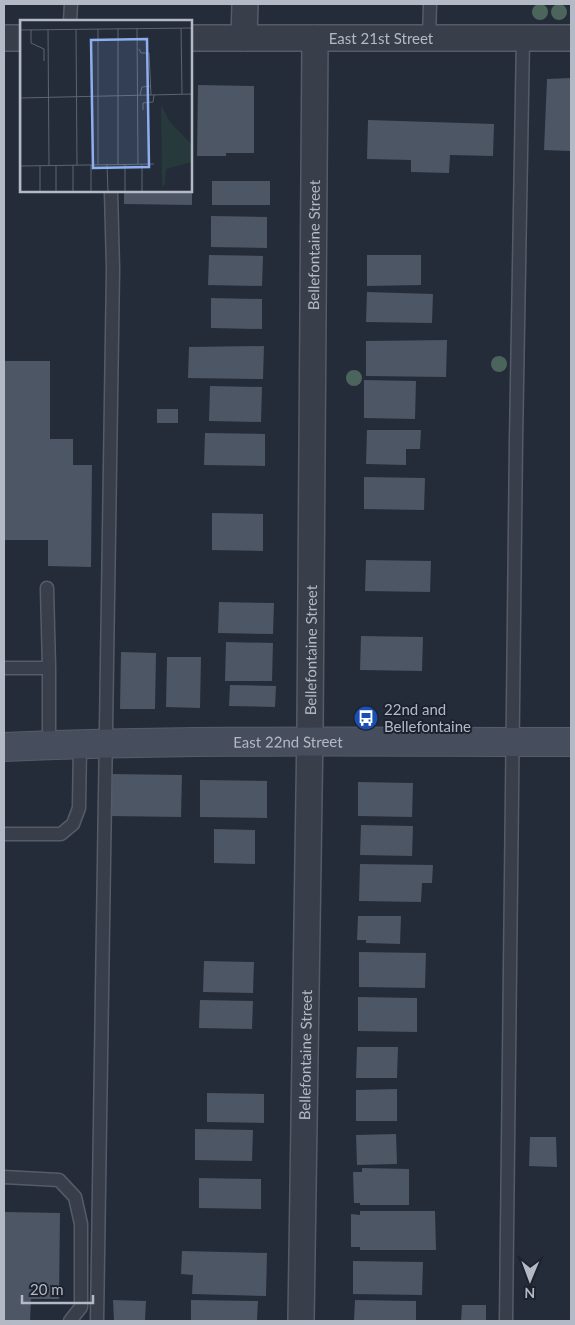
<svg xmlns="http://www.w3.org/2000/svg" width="575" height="1325" viewBox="0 0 575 1325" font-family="Lato,sans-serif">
<rect width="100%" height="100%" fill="#242c39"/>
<path fill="#4c5665" d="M571 78 570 151 544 150 547 79Z
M198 85 254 86V153H226V156H197Z
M368 120 494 124 493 156 450 155 449 173 411 172V160L367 159Z
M212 181H270V205H212Z
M124 191H192V205L124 204Z
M211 216 267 217V248L211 247Z
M209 255 263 256 262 286 208 285Z
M367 255H421V285L367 286Z
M367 292 433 294 432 323 366 322Z
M211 298 262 299V329L211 328Z
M447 340 446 377 366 376V341Z
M264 346 263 379 188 378 189 347Z
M4 361H50V439H73V465H92L91 567 48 566V540H4Z
M364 380 416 381 415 419 364 418Z
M210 386 262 387 261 422 209 421Z
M157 409H178V423H157Z
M367 430H421L420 449H406V465L366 464Z
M205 433 265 434V466L204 465Z
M364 477 425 478 424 510 364 509Z
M212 513 263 514V551L212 550Z
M366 560 431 561 430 592 365 591Z
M219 602 274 603 273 634 218 633Z
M361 636 423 637 422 671 360 670Z
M226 642 273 643 272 681H225Z
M121 652 156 653 155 709H120Z
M167 657H201L200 708 166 707Z
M230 685 276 686 275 707 229 706Z
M111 774 182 775 181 817 110 816Z
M200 780 267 781V818L200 817Z
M358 782 413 783 412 817 358 816Z
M361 825 413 826 412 856 360 855Z
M214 829 255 830V864L214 863Z
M360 864 433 865 432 883H422L421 902 359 901Z
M358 916H401L400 944 366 943V940H357Z
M359 952 426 953 425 988 359 987Z
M204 961 254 962 253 993 203 992Z
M358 997 417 998V1032L358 1031Z
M200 1000 253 1001 252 1029 199 1028Z
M357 1047H398L397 1078H356Z
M397 1089V1121H356V1090Z
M207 1093 264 1094V1123L207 1122Z
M195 1129 253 1130 252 1161 195 1160Z
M396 1134 397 1164 357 1165 356 1135Z
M530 1137H556L557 1167 529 1166Z
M362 1168 409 1169V1205H360V1203H354L353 1172H362Z
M199 1178 261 1179V1209L199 1208Z
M360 1211H435L436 1250H360V1247H351V1214L360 1215Z
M4 1212 60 1213 59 1299H31L30 1321H4Z
M182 1251 267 1253 266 1296 192 1294 193 1275 181 1274Z
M353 1261 423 1262 422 1295 353 1294Z
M113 1300 146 1301 145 1321H114Z
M191 1300 258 1301 257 1321H191Z
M355 1300 416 1301V1321H354Z
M462 1305H486V1321H461Z"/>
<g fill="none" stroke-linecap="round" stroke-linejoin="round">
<defs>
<path id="service" d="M70 21 71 4
M429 38 430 4
M4 668H49L47 588
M49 745V668
M4 834H61L73 824 79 808 80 744
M4 1177 59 1180 75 1197 81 1224V1307L70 1321
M97 1321 113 269 111 191
M506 1321 516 441 523 38"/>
<g id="minor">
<path d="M4 38H21"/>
<path id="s1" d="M191 38H571"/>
<path d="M244 38 245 4"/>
<path id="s2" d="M301 1321 310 728 315 38"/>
</g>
<g id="secondary">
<path id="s3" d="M4 747C193 739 382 742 571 742"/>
</g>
</defs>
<use href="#service" stroke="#565c67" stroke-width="15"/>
<use href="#minor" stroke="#565c67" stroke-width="28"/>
<use href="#secondary" stroke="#565c67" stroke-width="30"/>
<use href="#service" stroke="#383e4a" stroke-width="12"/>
<use href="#minor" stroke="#383e4a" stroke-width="25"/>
<use href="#secondary" stroke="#464d5c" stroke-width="28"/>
</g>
<g fill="#4c655c">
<circle cx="540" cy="12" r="8"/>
<circle cx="559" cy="12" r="8"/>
<circle cx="499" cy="364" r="8"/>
<circle cx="354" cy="378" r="8"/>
</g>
<defs>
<symbol id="bus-disc" viewBox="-11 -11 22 22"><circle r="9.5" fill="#1a4fb4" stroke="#1d232e"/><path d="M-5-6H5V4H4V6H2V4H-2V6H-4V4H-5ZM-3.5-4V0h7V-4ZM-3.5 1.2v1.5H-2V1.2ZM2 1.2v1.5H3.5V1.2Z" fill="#fff"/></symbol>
</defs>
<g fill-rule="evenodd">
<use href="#bus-disc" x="352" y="704" width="28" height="28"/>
</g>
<g text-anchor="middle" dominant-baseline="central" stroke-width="4" stroke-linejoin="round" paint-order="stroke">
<g font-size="15" fill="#b3b9c5" stroke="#1d232e">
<text stroke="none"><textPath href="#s1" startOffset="190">East 21st Street</textPath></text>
<text stroke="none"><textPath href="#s2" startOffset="1076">Bellefontaine Street</textPath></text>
<text stroke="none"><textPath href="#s2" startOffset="671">Bellefontaine Street</textPath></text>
<text stroke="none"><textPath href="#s3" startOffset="284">East 22nd Street</textPath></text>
<text stroke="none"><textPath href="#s2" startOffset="266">Bellefontaine Street</textPath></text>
</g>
<g font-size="15" fill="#b3b9c5" stroke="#1d232e" text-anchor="start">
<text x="384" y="709">22nd and<tspan x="384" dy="17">Bellefontaine</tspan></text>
</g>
</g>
<g transform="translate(20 20)">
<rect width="172" height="172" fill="#242c39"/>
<path d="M141 85 150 102 173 126 172 142 146 149 145 164 142 166Z" fill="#27393b"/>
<path fill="none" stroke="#5d6471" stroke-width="1" d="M1 0V172M98 8V144M117 8 118 144M161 8 162 74M28 9 29 145M56 9 57 145M78 9V145M1 10 173 8M11 10V23L24 29V41M119 29 121 33H129L131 75M120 75 122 67 131 66M0 78 173 74M123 90V83L133 82 134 75M87 144 88 172M105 144V172M122 144V172M36 145V172M53 145V172M71 145V172M1 146 134 144M20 146V172"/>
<path fill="#8eaeef" fill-opacity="0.15" stroke="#8eaeef" stroke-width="2.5" d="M127 19 129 147 73 148 71 20Z"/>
<rect width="172" height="172" fill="none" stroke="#b3b9c5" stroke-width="2.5"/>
</g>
<rect width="575" height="1325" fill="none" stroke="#b3b9c5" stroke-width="10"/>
<g transform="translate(530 1280) rotate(181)" stroke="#1d232e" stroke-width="4" paint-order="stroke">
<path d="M0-4L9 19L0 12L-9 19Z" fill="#b3b9c5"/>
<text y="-8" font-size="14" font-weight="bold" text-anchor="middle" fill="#b3b9c5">N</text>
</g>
<path d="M22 1295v8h71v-8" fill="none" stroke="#b3b9c5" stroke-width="2.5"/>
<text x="30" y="1295" font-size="15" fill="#b3b9c5" stroke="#1d232e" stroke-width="4" paint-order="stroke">20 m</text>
</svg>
